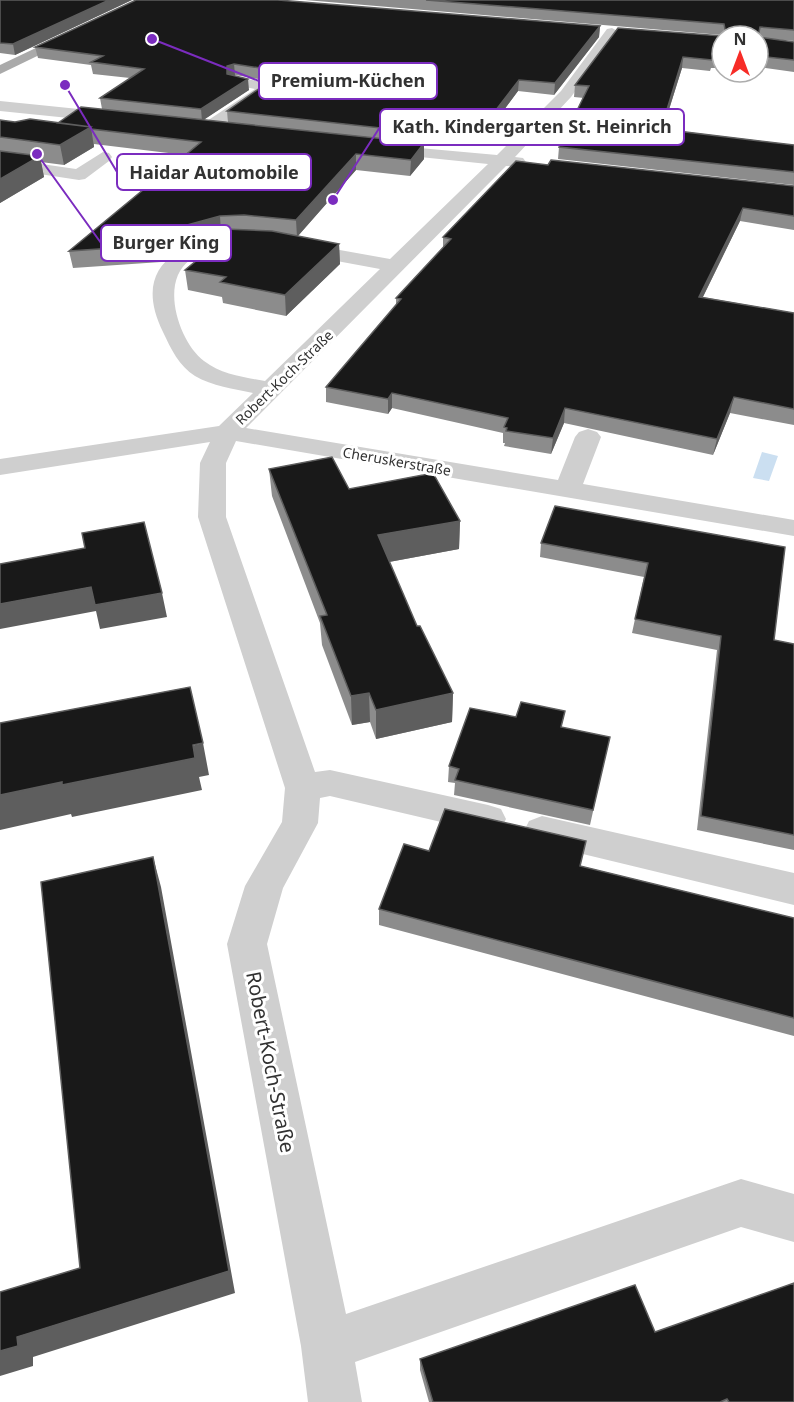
<svg xmlns="http://www.w3.org/2000/svg" width="794" height="1402" viewBox="0 0 794 1402" font-family="'Noto Sans',sans-serif">
<rect width="100%" height="100%" fill="#fff"/>
<path fill="#cbdff1" d="M762 452 778 456 769 481 753 478Z"/>
<g fill="none" stroke-linecap="round" stroke-linejoin="round">
<path fill="#cfcfcf" fill-rule="evenodd" d="M612 28 619 32 571 97 515 157 523 158 526 162 523 166H506L246 428 558 480 575 437 579 432 588 429 597 432 601 437 583 484 794 520V536L236 441 226 463V517L315 772 330 770 488 805 501 809 506 819 501 829 488 833 330 796 320 798 318 823 283 888 267 944 346 1314 741 1179 794 1194V1242L741 1227 355 1362 362 1402H308L301 1346 227 944 245 886 282 822 285 788 198 517 200 463 210 442 0 475V459L219 426 253 393C234 389 212 386 195 376 179 366 171 349 163 332 131 266 178 243 235 233L242 235 245 239 242 243C224 248 205 249 190 260 159 282 179 342 204 361 222 375 244 377 265 381L380 269 288 252 285 248 288 244 295 242 390 259 488 164 381 153 375 152 373 148 375 144 497 155 561 91 607 29Z
M235 77 273 84 276 87 213 131H201L199 128 201 125 255 89 230 84 228 81 230 78Z
M0 101 118 113 126 118 118 123 0 111Z
M103 152 109 153 112 157 109 161 85 179 79 180 0 168V158L76 169Z
M542 816 794 873V905L529 841 524 831 529 821Z"/>
<path fill="#aaa" fill-rule="evenodd" d="M137 0H153L0 74V65Z"/>
</g>
<path fill="#8c8c8c" fill-rule="evenodd" d="M0 0H132L15 55 0 53Z
M305 0H794V41L771 39 794 42V72L758 67V36H722V35Z
M600 26 599 37 554 95 518 91 478 145 439 140 435 146 424 145V159L410 176 356 170 298 236 339 244 340 264 286 316 223 303 222 297 188 290 185 270 198 259 194 260 192 242 183 244 161 262 73 268 69 251 185 155 94 144V147L64 165 41 162 44 177 0 203V120L15 122 58 123 102 109 100 98 130 78 93 74 91 65 38 58 35 47ZM233 75H235L270 81 227 111 228 123 203 120 249 90Z
M722 36V68H711L710 71 682 68 663 129 794 145V185L558 159 559 147 584 98 574 97 575 85Z
M548 165 794 186V230L740 221 703 297 794 313V425L730 413 713 455 564 423 551 454 504 446 505 443H503V433L392 408 388 414 326 402V387L396 306V298L443 248V237Z
M269 469 349 489 460 521 459 549 389 562 417 626 453 693 452 722 376 739 370 722 352 725 322 645 320 623 272 496Z
M555 506 774 640 794 644V850L697 830 717 650 632 633 644 577 540 557 541 543Z
M563 727 606 753 590 825 454 795 455 783 448 782 449 766Z
M429 851 581 866 794 918V1036L379 925V909Z
M655 1332 794 1402H429L420 1370V1359Z"/>
<path fill="#5e5e5e" d="M109 0H132L15 55 13 44Z
M600 26 599 37 554 95 555 83Z
M683 57 682 68 659 141 661 129Z
M234 64 235 75 228 77 227 74V66Z
M248 79 249 90 202 121 201 109Z
M519 80 518 91 478 145 479 132Z
M91 127 94 147 64 165 60 145Z
M439 128V140L435 146V134Z
M424 143V159L410 176 411 160Z
M356 154V170L297 237 296 220Z
M40 156 44 177 0 203V179Z
M743 208 740 221 696 311 699 297Z
M220 216 221 233 192 240V242L183 244 161 262 158 245 180 227Z
M339 244 340 264 286 316 285 295Z
M392 393V408L388 414V399Z
M734 397 730 413 713 455 717 439Z
M565 408 564 423 551 454 553 438Z
M460 521 459 549 378 564V535Z
M91 587 162 593 167 617 100 629 96 611 0 629V604Z
M369 693 370 722 352 725 351 696Z
M453 693 452 722 376 739V710Z
M203 743 209 775 199 777 202 790 72 817 71 814 0 830V795Z
M153 857 161 887 235 1293 33 1357V1366L0 1376V1351L17 1337 229 1271Z"/>
<path fill="#191919" stroke="#5e5e5e" stroke-width="1.5" d="M0 0H109L13 44 0 43Z
M136 0H278L600 26 555 83 519 80 479 132 439 128 435 134 227 111 277 76 273 70 234 64 227 66V74L248 79 201 109 100 98 144 69 91 62 103 56 35 47Z
M426 0H794V30L760 27 758 37V36H724L726 34 724 24Z
M618 28 722 36V57H713L712 60 683 57 661 129 794 145V172L559 147 589 86 575 85Z
M758 37 794 42V60L758 56Z
M81 107 424 143 411 160 356 154 296 220 244 215 220 216 180 227 158 245 69 251 201 142 91 129V127L58 123Z
M30 119 91 127 60 145 0 137V120L15 122Z
M0 151 40 156 0 179Z
M551 160 794 186V216L743 208 699 297 794 313V409L734 397 717 439 565 408 553 438 506 431 507 428 504 427 508 418 392 393 388 399 326 387 401 299 396 298 451 239 443 237 516 161 548 165Z
M224 229 272 231 339 244 285 295 220 282 226 277 185 270 225 237 192 240Z
M332 457 349 489 433 473 460 521 378 535 417 626H420L453 693 376 710 369 693 351 696 320 616 327 615 269 469Z
M555 506 785 547 774 640 794 644V835L701 816 721 636 635 619 648 563 541 543Z
M144 522 162 593 95 605 91 587 0 604V564L85 548 82 533Z
M190 687 203 743 193 745 195 758 62 785V782L0 795V723Z
M521 702 565 711 561 727 610 737 593 810 455 780 459 769 449 766 470 708 516 717Z
M445 809 586 841 580 866 794 918V1018L379 909 404 844 429 851Z
M153 857 229 1271 17 1337 18 1346 0 1351V1292L80 1268 41 882Z
M794 1283V1402H729L727 1399 720 1402H433L420 1359 635 1285 655 1332Z"/>
<g text-anchor="middle" dominant-baseline="central" stroke-width="6" stroke-linejoin="round" paint-order="stroke">
<g font-size="14" fill="#323232" stroke="#fff">
<text transform="translate(284 377) rotate(-44)">Robert-Koch-Straße</text>
<text transform="translate(397 461) rotate(10)">Cheruskerstraße</text>
</g>
<g font-size="20" fill="#323232" stroke="#fff">
<text transform="translate(271 1062) rotate(79)">Robert-Koch-Straße</text>
</g>
</g>
<path fill="none" stroke="#7b2cbf" stroke-width="2" d="M152 39L259 81M333 200L380 127M65 85L117 172M37 154L101 243"/>
<g fill="#7b2cbf" stroke="#fff" stroke-width="2">
<circle cx="152" cy="39" r="6"/>
<circle cx="333" cy="200" r="6"/>
<circle cx="65" cy="85" r="6"/>
<circle cx="37" cy="154" r="6"/>
</g>
<g fill="#fff" stroke="#7b2cbf" stroke-width="2">
<rect x="259" y="63" width="178" height="36" rx="6"/>
<rect x="380" y="109" width="304" height="36" rx="6"/>
<rect x="117" y="154" width="194" height="36" rx="6"/>
<rect x="101" y="225" width="130" height="36" rx="6"/>
</g>
<g font-size="18" text-anchor="middle" font-weight="bold" fill="#323232">
<text x="348" y="87">Premium-Küchen</text>
<text x="532" y="133">Kath. Kindergarten St. Heinrich</text>
<text x="214" y="179">Haidar Automobile</text>
<text x="166" y="249">Burger King</text>
</g>
<g transform="translate(740 54)"><circle r="28" fill="#ffffff" stroke="#adadad" stroke-width="1.5"/>
<path d="M0-4.5L10 22L0 15L-10 22Z" fill="#f72c27"/>
<text y="-9" font-size="16" font-weight="bold" text-anchor="middle" fill="#323232">N</text>
</g>
</svg>
